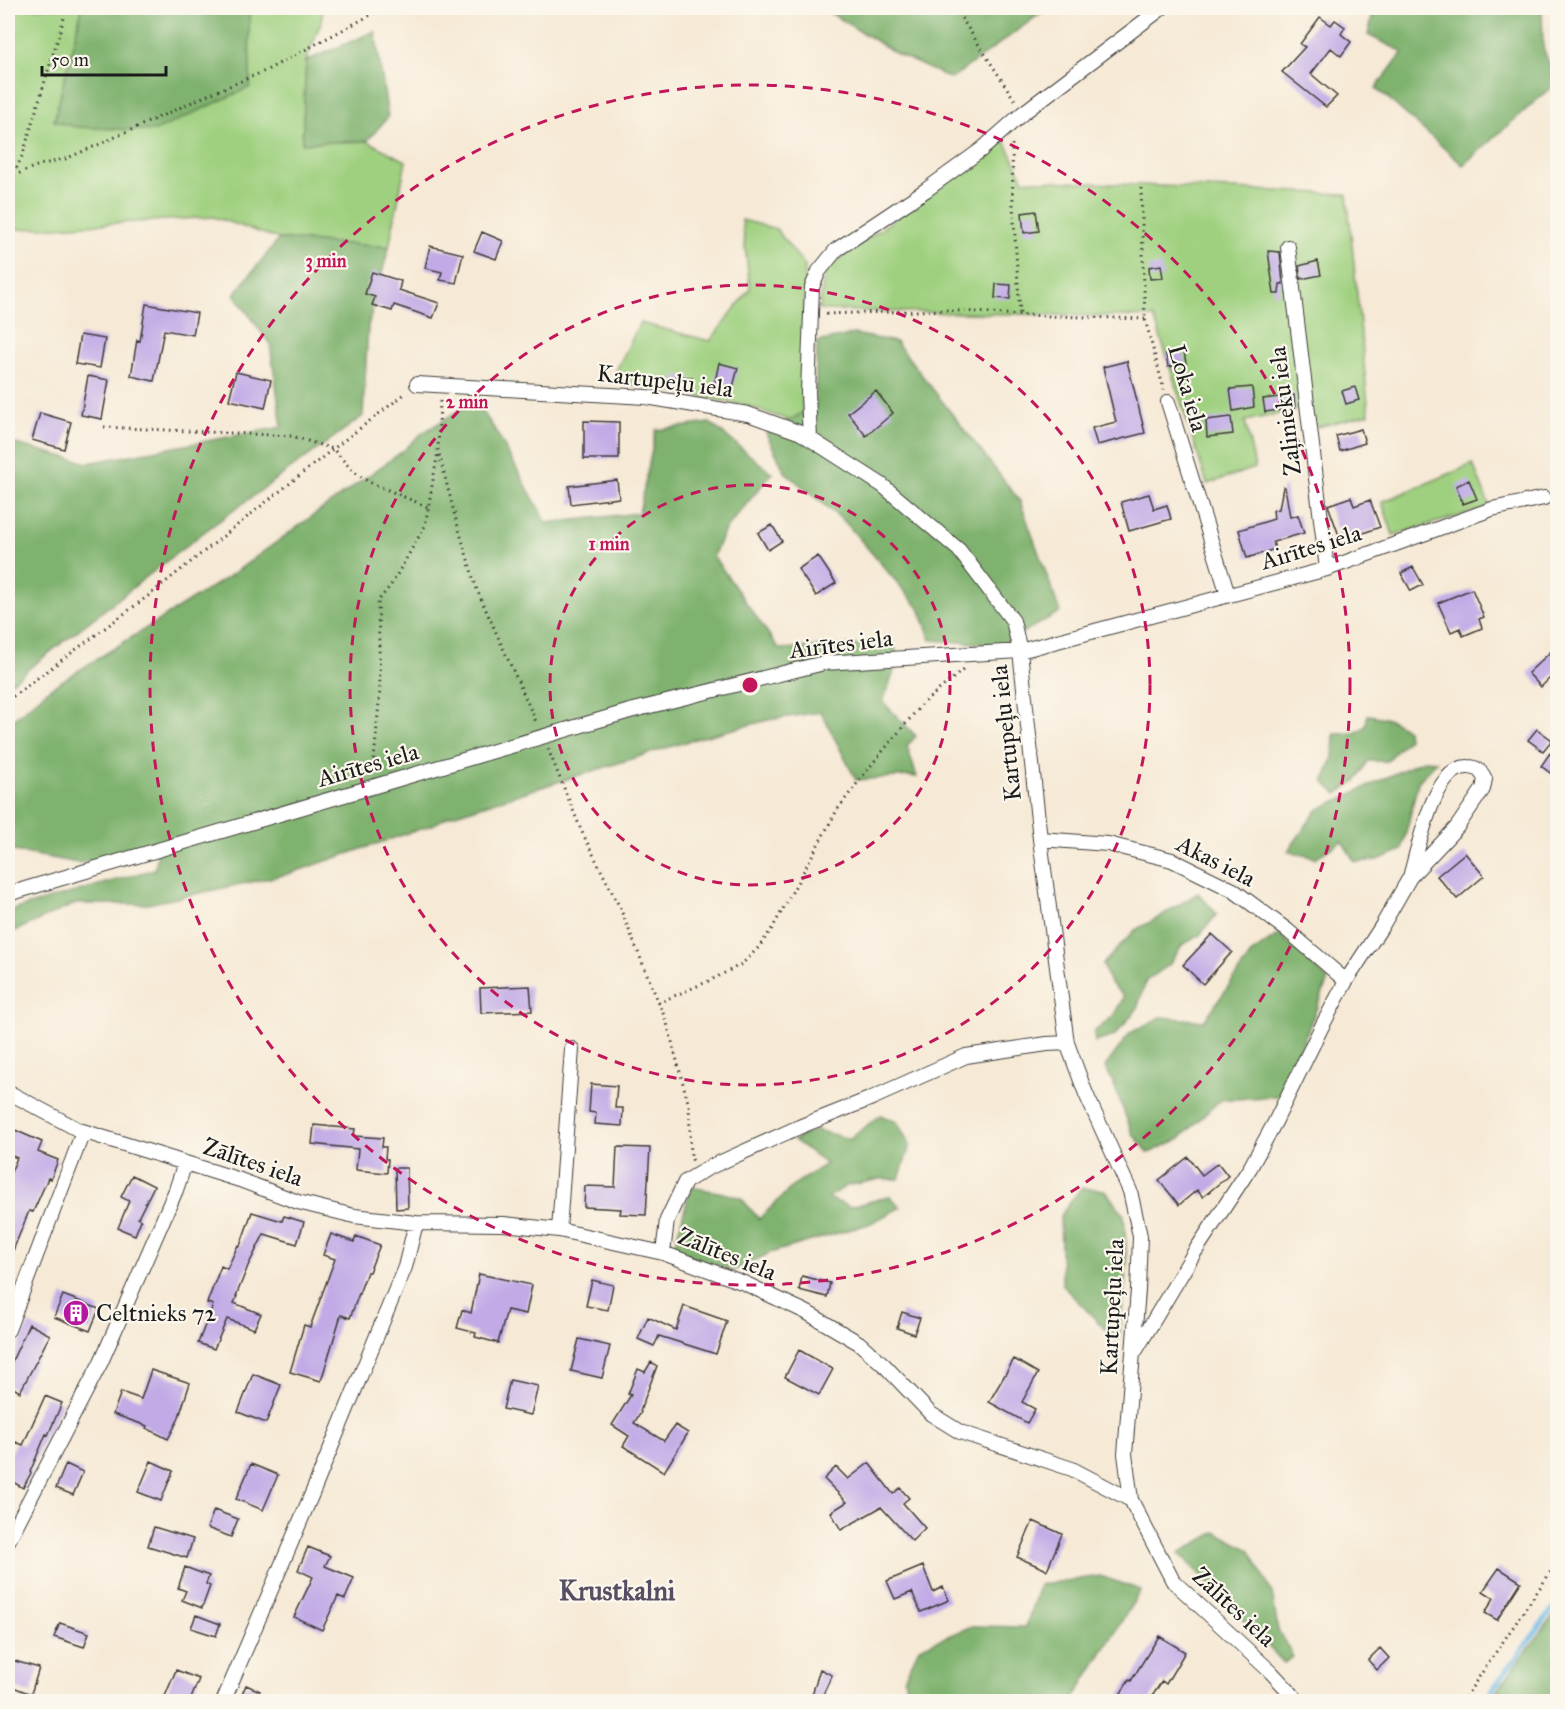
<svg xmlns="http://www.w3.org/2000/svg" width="1565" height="1709" viewBox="0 0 1565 1709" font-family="'IM FELL Great Primer',serif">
<rect width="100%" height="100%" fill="#fbf7ec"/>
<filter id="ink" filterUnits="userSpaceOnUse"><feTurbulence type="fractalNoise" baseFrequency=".0167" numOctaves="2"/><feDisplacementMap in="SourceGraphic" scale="12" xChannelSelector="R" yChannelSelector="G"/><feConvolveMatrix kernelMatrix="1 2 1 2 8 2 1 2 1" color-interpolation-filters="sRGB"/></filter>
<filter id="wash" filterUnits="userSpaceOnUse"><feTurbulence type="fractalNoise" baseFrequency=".008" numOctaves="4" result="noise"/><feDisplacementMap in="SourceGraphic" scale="24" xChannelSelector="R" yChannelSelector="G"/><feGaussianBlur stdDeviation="1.35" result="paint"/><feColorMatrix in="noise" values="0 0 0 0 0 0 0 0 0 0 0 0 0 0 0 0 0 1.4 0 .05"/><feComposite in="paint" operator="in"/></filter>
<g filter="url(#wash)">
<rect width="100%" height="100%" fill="#f6e9d5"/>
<path fill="#9fd07f" stroke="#5e764e" stroke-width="1.5" d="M8 8H82L54 121 250 87 249 8H323L321 22 306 61 302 143 367 141 406 161 389 247 279 239 214 217 8 230Z
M1004 139 1024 180 1347 194 1369 414 1318 427 1297 410 1245 421 1255 468 1207 484 1154 317 819 310 825 270Z
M742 220 776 229 805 266 802 425 745 405 626 384 615 373 640 323 710 341 750 289Z
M1473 464 1490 507 1393 535 1382 502Z"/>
<path fill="#7fb26e" stroke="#4e6745" stroke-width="1.5" d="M82 8H249L250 87 155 131 76 127 54 121Z
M822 8H1048L951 79 897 54Z
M1374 8H1542L1543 47 1556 83 1463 165 1376 88 1403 52 1368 35Z
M375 31 388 117 367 141 302 143 306 61Z
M279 239 389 247 368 326 363 416 204 532 8 685V442L88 463 282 427 270 344 234 294Z
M854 334 896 342 1020 501 1060 612 1000 645 931 640 919 608 846 523 785 472 766 433 815 406 817 342Z
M475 400 495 430 547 523 639 513 656 430 710 423 772 473 725 530 713 556 779 649 894 643 898 660 883 702 916 736 907 746 917 777 909 776 856 780 821 712 768 720 695 739 449 816 432 825 288 874 148 904H75L8 934V911L155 869 158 852 78 863 8 850V724L49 689 231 575 404 450 421 434Z
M1368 715C1385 717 1393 720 1407 730L1408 739 1387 761H1368L1356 781 1337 794 1324 782 1333 757 1334 734 1355 733 1365 727Z
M1424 760 1437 761 1418 782 1402 850 1378 860 1355 862 1342 841 1315 858 1288 851 1317 810Z
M1198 893 1217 914 1199 936 1182 945 1169 965 1146 981 1137 1009 1114 1036 1095 1042 1094 1032 1113 1016 1124 997 1109 981 1103 964 1135 930 1156 919Z
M1279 934 1328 980 1281 1096 1220 1100 1179 1139 1149 1153 1132 1133 1113 1082 1105 1067 1130 1033 1161 1017 1204 1021 1252 953Z
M880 1115 897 1122 910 1145 899 1179H880L846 1186 828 1198 850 1207 890 1196 901 1207 869 1224 770 1253 733 1271 673 1250 691 1187 724 1193 741 1198 759 1219 795 1184 826 1164 794 1140 816 1130 850 1139Z
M1081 1188 1105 1190 1124 1215 1127 1264 1119 1339 1105 1329 1062 1285 1060 1216Z
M1216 1532 1250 1550 1272 1593 1278 1630 1293 1657 1284 1663 1179 1553Z
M1100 1576 1141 1590 1072 1701H914L904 1679 919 1648 972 1626 1026 1627 1039 1585Z
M1557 1611V1701H1489Z"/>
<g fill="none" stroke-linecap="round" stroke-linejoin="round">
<path stroke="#69b7e3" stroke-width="5" d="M1483 1702 1558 1602"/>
</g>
<g id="blocks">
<path fill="#c1aae6" d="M1320 17 1331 25 1335 20 1345 27 1341 34 1351 42 1341 56 1331 48 1311 74 1337 96 1326 107 1282 72 1305 47 1300 44Z
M1036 211 1039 231 1024 233 1022 213Z
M482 232 503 241 496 259 474 251Z
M430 246 463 254 456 283 440 280 442 272 425 268Z
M1268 251 1280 252 1283 284H1280L1279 294H1274Z
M1318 261 1321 275 1301 279 1299 266Z
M1161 265 1163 278 1150 279 1149 267Z
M372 272 401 281 399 290 439 303 433 318 394 305 392 311 372 305 375 297 365 294Z
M996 284 1011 285 1010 299 995 298Z
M146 304 197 313 193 335 164 330 154 381 131 376 137 340 140 341Z
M80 335 105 339 100 368 75 364Z
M1184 351 1186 364 1168 367 1166 354Z
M1127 361 1145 433 1097 445 1092 428 1116 422 1103 367Z
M719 363 738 368 732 391 714 386Z
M236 372 271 380 265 408 229 400Z
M676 375 692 378 689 391 673 388Z
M88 376 109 380 102 419 81 415Z
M1252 387 1254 407 1233 411 1230 389Z
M1355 387 1359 400 1346 404 1342 391Z
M876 391 893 413 866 436 848 413Z
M1294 395 1295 408 1265 412 1263 399Z
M40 413 71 422 64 449 32 440Z
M1231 417 1233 434 1207 437 1206 420Z
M584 421 619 422V459H584Z
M1361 429 1365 443 1340 451 1336 436Z
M617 480 619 498 571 504 569 486Z
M1469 480 1477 499 1463 504 1456 486Z
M1283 487H1285L1290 517 1298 515 1304 533 1273 542 1275 549 1247 558 1239 530 1274 519 1273 510 1279 509Z
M1149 494 1154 509 1167 505 1171 519 1129 531 1121 502Z
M1351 497 1354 506 1370 500 1380 527 1341 541 1328 505Z
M772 525 782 541 768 550 758 533Z
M818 556 836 583 816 596 798 569Z
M1413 567 1423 585 1411 591 1401 573Z
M1472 589 1484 617 1479 619 1482 628 1463 636 1460 628 1451 632 1438 603Z
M1557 646V671L1541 687 1528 673Z
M1537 729 1552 740 1543 751 1528 740Z
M1550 753 1557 759V778L1541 766Z
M1465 853 1484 876 1457 899 1437 876Z
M1212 934 1232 952 1203 984 1183 965Z
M530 986 532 1011 481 1013 480 988Z
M591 1084 617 1086 615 1108H623L622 1126 595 1124 596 1113 589 1112Z
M314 1125 355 1129 354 1136 383 1138 382 1147H386L385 1159H388L387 1173 356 1170 358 1149 312 1144Z
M8 1127 42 1142 38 1152 58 1160 51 1179 48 1178 33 1212 29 1211 8 1263V1179L17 1158 8 1154Z
M617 1147 650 1148 646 1215 620 1214 621 1209 584 1207 585 1186 615 1187Z
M1188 1157 1202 1175 1218 1163 1228 1176 1203 1197 1197 1190 1179 1205 1159 1180Z
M395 1168H407L408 1208 396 1209Z
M132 1175 154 1186 138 1218 141 1220 135 1235 118 1228 129 1201 121 1197Z
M252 1212 282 1221 284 1216 304 1222 297 1244 264 1234 248 1266 236 1296H237L234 1303 261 1314 254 1329 227 1319 214 1349 198 1343 213 1305 207 1303 221 1266 227 1269 238 1245 240 1246Z
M331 1234 354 1242 356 1236 380 1245 369 1272H367L350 1318 341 1315 321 1381 290 1372 304 1325 310 1327 335 1259 323 1255Z
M479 1274 532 1285 526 1314 507 1310 498 1343 475 1337 476 1333 457 1328 462 1310 471 1313Z
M802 1276 830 1283 827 1297 799 1290Z
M592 1280 613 1285 608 1310 586 1306Z
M63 1295 99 1309 90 1331 54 1317Z
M684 1306 727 1321 716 1354 659 1336 654 1346 638 1339 648 1317 676 1330Z
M902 1312 920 1318 914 1334 897 1328Z
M29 1324 50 1335 20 1392 8 1385V1370Z
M579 1339 610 1346 602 1378 571 1371Z
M799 1350 833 1369 819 1395 785 1377Z
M1014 1359 1038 1373 1022 1402 1035 1409 1027 1423 989 1402Z
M651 1362 657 1366 640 1411 641 1412 634 1423 664 1441 675 1425 688 1433 664 1472 623 1446 629 1436 612 1425 631 1395 628 1394 638 1369 645 1372Z
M151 1370 190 1383 178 1420 168 1439 146 1428 147 1426 113 1414 121 1392 141 1399Z
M253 1374 281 1385 266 1423 238 1412Z
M510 1380 538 1386 531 1415 503 1409Z
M45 1396 62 1403 48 1435 46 1434 30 1472 31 1473 23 1488 8 1479V1461L16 1442 23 1445Z
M151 1461 173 1471 161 1501 138 1492Z
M869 1463 893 1494 900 1488 909 1498 903 1503 925 1528 912 1541 881 1507 841 1530 831 1512 847 1502 824 1479 836 1467 848 1479Z
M66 1464 83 1472 73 1495 56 1488Z
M251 1464 278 1475 263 1510 236 1499Z
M214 1510 238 1519 231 1537 207 1528Z
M1033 1521 1062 1534 1047 1570 1017 1557Z
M154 1527 193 1539 187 1558 148 1546Z
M308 1547 330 1556 325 1566 354 1578 345 1599 338 1596 322 1630 294 1617 313 1577 298 1570Z
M923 1566 933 1592 943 1587 949 1600 921 1612 912 1592 895 1599 887 1581Z
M185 1567 209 1576 206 1584 210 1586 202 1608 182 1600 186 1591 178 1588Z
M1499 1568 1521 1582 1497 1620 1485 1613 1494 1598 1483 1591Z
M196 1615 220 1624 216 1636 191 1628Z
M60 1623 89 1633 84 1647 54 1637Z
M1159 1636 1185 1652 1166 1684 1162 1681 1149 1701H1116L1129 1680 1131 1681Z
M1380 1648 1389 1658 1377 1670 1368 1660Z
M8 1659 39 1668 31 1694 8 1685Z
M820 1669 832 1675 820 1701H810Z
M176 1670 199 1679 190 1701H163Z
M246 1685 260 1691 256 1701H239Z"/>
</g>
</g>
<g filter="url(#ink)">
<use href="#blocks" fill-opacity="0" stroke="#3d3b38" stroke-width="1.5"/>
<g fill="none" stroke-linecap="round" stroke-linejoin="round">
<defs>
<path id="minor" d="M1288 247 1327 569
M417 384 646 397 748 414 801 433 882 485 959 550 1013 621 1020 651 1040 839 1067 1043 1086 1094 1130 1191 1140 1236 1138 1290 1125 1454 1131 1500 1173 1581 1271 1672 1299 1702
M1168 402 1228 595
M810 439 808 392 812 287 819 271 836 250 926 190 981 150 1023 113 1162 8
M1040 839 1108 844 1172 860 1233 890 1287 930 1346 981
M8 894 630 711 824 663 1020 651 1327 569 1492 509 1544 498
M8 1092 79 1130 240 1180 298 1202 354 1216 416 1223 504 1224 559 1230 663 1253 744 1283 806 1312 859 1343 884 1365 931 1414 960 1432 1072 1469 1131 1500
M559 1230 572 1049
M663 1253 667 1220 685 1182 708 1168 799 1127 872 1098 966 1056 1047 1044 1067 1043
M8 1330 83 1132
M1136 1350 1194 1253 1250 1168 1275 1122 1321 1028 1346 981 1382 926 1410 877 1457 827 1483 789 1485 779C1481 771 1477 767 1468 767 1433 766 1418 851 1410 877
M8 1541 101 1362 176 1190 185 1163
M223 1702 314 1489 405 1267 416 1223"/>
</defs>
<use href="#minor" stroke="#3d3b38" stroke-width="16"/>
<path stroke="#3d3b38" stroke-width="3" stroke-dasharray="1.5 4.5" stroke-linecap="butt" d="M955 8 1016 102
M1012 144 1013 205 1020 315
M8 177 17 167 23 154 67 8
M8 178 39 165 65 159 100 144 203 97 265 71 384 8
M1141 188 1145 319 1164 390
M826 314 946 310 1020 315 1145 319
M440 401 438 450 456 520 477 590 537 724
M104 427 292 436 333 449 353 471 369 482 428 507
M8 700 148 596 333 449 406 393
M548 749 582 832 620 908 667 1023 689 1106 691 1156 693 1162
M373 772 380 691 378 601 391 585 425 526 438 452
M658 1003 711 980 742 964 759 947 773 927 837 810 868 769 922 704 963 670
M1462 1702 1558 1561"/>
<use href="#minor" stroke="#fff" stroke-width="14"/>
</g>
</g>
<g fill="none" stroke="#c2185b" stroke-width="3" stroke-dasharray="10 8">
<circle cx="750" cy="685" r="200"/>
<circle cx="750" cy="685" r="400"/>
<circle cx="750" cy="685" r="600"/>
</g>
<defs>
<symbol id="building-disc" viewBox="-11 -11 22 22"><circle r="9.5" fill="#b5179e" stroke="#fbf7ec"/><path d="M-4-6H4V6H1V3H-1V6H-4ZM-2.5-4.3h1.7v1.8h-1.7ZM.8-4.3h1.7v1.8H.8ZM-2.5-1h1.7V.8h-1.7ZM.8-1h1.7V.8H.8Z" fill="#fff"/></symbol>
</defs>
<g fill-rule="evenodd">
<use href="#building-disc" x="61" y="1298" width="30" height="30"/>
</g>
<g text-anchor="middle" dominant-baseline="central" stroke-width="4.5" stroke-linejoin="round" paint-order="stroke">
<g font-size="24" fill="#1c1c1c" stroke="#fbf7ec">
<text transform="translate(665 381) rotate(7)">Kartupeļu iela</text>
<text transform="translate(1188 388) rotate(74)">Loka iela</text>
<text transform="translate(1285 411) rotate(-97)">Zaļinieku iela</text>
<text transform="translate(1311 547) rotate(-17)">Airītes iela</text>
<text transform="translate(841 644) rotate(-7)">Airītes iela</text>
<text transform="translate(1006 733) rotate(-96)">Kartupeļu iela</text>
<text transform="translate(368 765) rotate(-16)">Airītes iela</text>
<text transform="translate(1216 861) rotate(27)">Akas iela</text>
<text transform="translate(253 1162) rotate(19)">Zālītes iela</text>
<text transform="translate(727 1254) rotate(22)">Zālītes iela</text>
<text transform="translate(1112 1307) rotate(-87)">Kartupeļu iela</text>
<text transform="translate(1234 1607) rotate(43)">Zālītes iela</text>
</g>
<g font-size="24" fill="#1c1c1c" stroke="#fbf7ec" text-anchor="start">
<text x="96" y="1313">Celtnieks 72</text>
</g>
<g font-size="27" font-weight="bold" fill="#564e63" stroke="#fbf7ec">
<text x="617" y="1590">Krustkalni</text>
</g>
</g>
<circle cx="750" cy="685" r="9" fill="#c2185b" stroke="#fbf7ec" stroke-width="3"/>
<g font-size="18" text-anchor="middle" font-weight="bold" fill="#c2185b" stroke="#fbf7ec" stroke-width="4.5" stroke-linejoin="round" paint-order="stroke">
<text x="326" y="267">3 min</text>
<text x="467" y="408">2 min</text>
<text x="609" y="550">1 min</text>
</g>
<rect width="1565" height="1709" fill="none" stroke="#fbf7ec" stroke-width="30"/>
<path d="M42 66v9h124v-9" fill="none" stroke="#1c1c1c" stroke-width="3"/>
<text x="51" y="66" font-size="18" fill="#1c1c1c" stroke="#fbf7ec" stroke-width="4.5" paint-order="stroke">50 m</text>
</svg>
